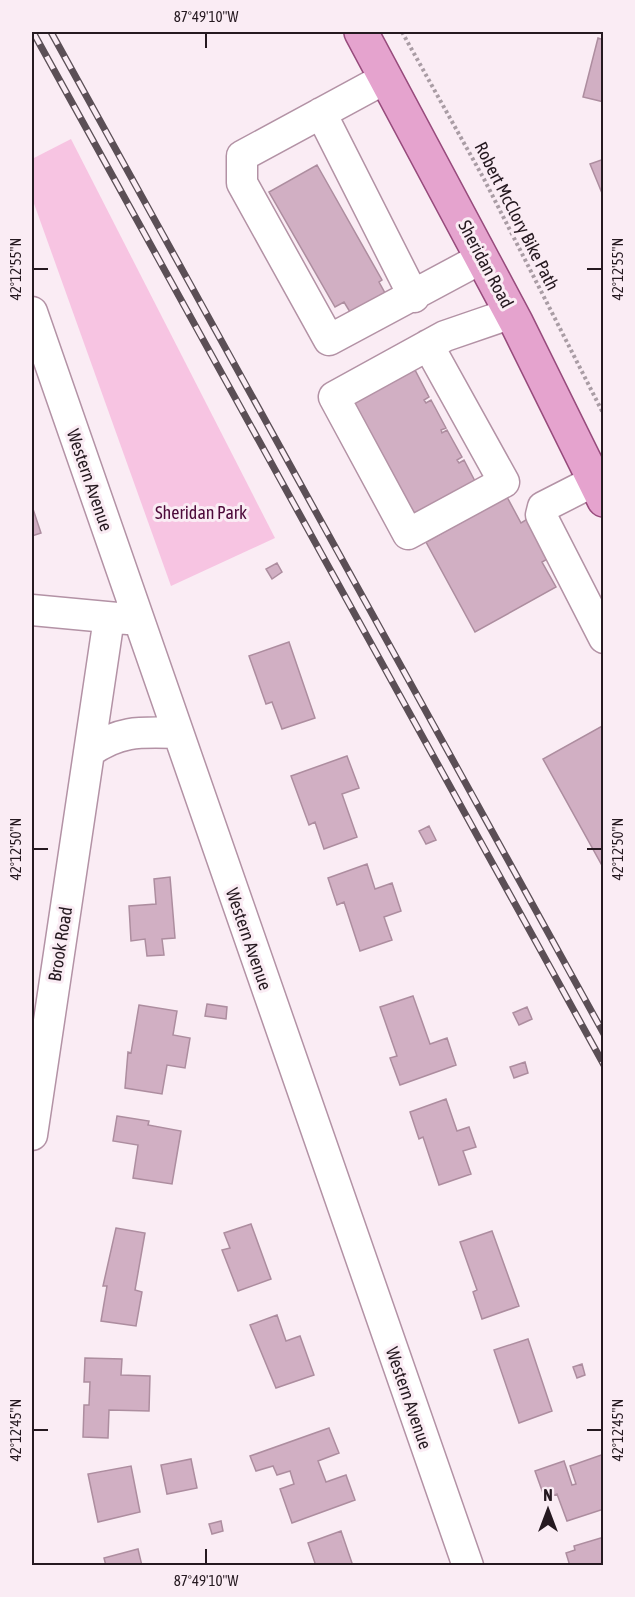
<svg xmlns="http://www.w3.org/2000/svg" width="635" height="1597" viewBox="0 0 635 1597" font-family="'Asap Condensed',sans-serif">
<rect width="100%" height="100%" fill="#faecf4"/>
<path fill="#f7c4e2" d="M71 139 275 538 171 586 32 198V159Z"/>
<path fill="#d1afc3" stroke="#ad8d9f" stroke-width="1.5" d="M598 38 604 40V102L583 97Z
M604 159V198L590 164Z
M317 165 382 280 379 282 385 293 350 312 344 302 335 307 269 192Z
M409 370 410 372 415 370 429 397 424 400 426 403 431 400 446 428 441 430 442 433 447 430 462 457 457 460 459 463 464 460 478 487 415 524 349 403Z
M507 497 521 523 529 518 551 557 542 562 556 587 475 632 426 542Z
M32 506 41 533 32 536Z
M277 563 282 572 272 579 266 569Z
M289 642 315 718 282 729 272 702 266 704 249 656Z
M604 725V869L543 759Z
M347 756 359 788 342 794 357 837 324 849 315 822 309 825 291 776Z
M429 826 436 840 426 844 419 831Z
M367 864 375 889 392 883 401 911 384 917 392 940 360 951 344 902 337 905 328 878Z
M170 877 175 938 162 939 164 955 147 956 145 939 131 941 129 906 156 904 154 879Z
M413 996 430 1044 447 1038 456 1065 400 1085 390 1058 397 1056 380 1007Z
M207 1004 227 1007 226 1019 205 1016Z
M139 1005 177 1011 173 1035 190 1038 185 1068 167 1065 162 1094 125 1088 128 1052 131 1053Z
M527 1007 532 1019 519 1025 513 1013Z
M525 1062 528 1073 514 1078 510 1067Z
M446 1099 457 1131 469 1127 476 1147 463 1151 471 1174 439 1185 423 1137 419 1139 410 1112Z
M117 1116 149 1121 148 1125 181 1131 172 1184 133 1178 138 1145 113 1141Z
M251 1224 271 1279 238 1291 222 1250 230 1248 224 1233Z
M116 1228 145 1233 135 1290 142 1292 136 1326 101 1321 107 1286H103Z
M492 1231 519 1306 482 1319 473 1292 477 1290 460 1242Z
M277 1315 286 1341 300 1336 314 1375 276 1388 250 1325Z
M528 1339 552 1411 519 1423 494 1350Z
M85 1358 122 1359 121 1375 150 1376 149 1411 109 1410 108 1438 83 1437 84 1405H89L90 1382H84Z
M582 1364 585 1375 577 1378 573 1367Z
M329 1428 339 1453 318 1461 326 1482 346 1475 355 1500 292 1523 280 1489 294 1484 290 1471 277 1475 273 1466 256 1471 250 1456Z
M604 1454V1509L567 1521 557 1494 545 1499 535 1471 564 1461 572 1485 576 1484 570 1466Z
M191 1459 197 1488 167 1494 161 1465Z
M131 1466 140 1512 98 1522 88 1474Z
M221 1521 223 1531 212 1534 209 1524Z
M341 1531 353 1566H316L308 1543Z
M604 1537V1566H570L566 1553 575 1550 574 1546Z
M138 1549 142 1566H106L104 1558Z"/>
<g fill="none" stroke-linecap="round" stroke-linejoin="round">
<defs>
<path id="minor" d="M386 78 242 156V183L329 340 482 258
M321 113 414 297
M32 312 468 1566
M428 345 504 482 408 534 334 397 445 336 512 313
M594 481 543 507 541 515 604 638
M32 610 128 619
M89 752C120 730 141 732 177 733
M32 1135 109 618"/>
<path id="major" d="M361 32 516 322 604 500"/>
</defs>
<use href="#minor" stroke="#b392a5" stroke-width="33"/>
<use href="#major" stroke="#974b7c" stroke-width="36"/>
<path stroke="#a99ca4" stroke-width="4" stroke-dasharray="3 3" stroke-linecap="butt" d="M402 32 484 179 604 415"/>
<use href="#minor" stroke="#fff" stroke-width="30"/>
<use href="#major" stroke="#e5a3ce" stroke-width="33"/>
<defs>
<path id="rail" d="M33 32 604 1065
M51 32 604 1034"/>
</defs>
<use href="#rail" stroke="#5b4f56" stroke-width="7"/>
<use href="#rail" stroke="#faecf4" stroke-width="4.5" stroke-dasharray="14" stroke-linecap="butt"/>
</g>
<path fill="none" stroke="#251920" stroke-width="2" d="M206 33V48M33 269H48M587 269H602M33 849H48M587 849H602M33 1430H48M587 1430H602M206 1549V1564"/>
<g text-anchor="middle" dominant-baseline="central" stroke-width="6" stroke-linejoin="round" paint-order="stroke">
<g font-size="18" fill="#251920" stroke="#faecf4">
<text transform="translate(517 216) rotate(63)">Robert McClory Bike Path</text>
<text transform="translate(486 264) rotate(62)">Sheridan Road</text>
<text transform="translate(90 480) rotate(71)">Western Avenue</text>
<text transform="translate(249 939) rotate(71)">Western Avenue</text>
<text transform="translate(60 944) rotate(-81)">Brook Road</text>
<text transform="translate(409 1398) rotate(71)">Western Avenue</text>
</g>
<g font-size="18" fill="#4d0a3a" stroke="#faecf4">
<text x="201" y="512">Sheridan Park</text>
</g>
</g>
<rect width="635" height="1597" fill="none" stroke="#faecf4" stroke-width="66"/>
<g transform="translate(548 1510)" stroke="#faecf4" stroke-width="4.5" paint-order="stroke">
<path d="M0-4.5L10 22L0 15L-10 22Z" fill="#251920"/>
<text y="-9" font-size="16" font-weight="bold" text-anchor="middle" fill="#251920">N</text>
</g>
<rect x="33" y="33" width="569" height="1531" fill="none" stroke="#251920" stroke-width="2"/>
<g font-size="15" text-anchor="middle" fill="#251920">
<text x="206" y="22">87°49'10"W</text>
<text transform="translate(16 269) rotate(-90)" y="5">42°12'55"N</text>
<text transform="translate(618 269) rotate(-90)" y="5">42°12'55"N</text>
<text transform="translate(16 849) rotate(-90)" y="5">42°12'50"N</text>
<text transform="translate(618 849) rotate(-90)" y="5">42°12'50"N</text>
<text transform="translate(16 1430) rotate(-90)" y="5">42°12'45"N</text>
<text transform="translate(618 1430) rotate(-90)" y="5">42°12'45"N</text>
<text x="206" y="1586">87°49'10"W</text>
</g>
</svg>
